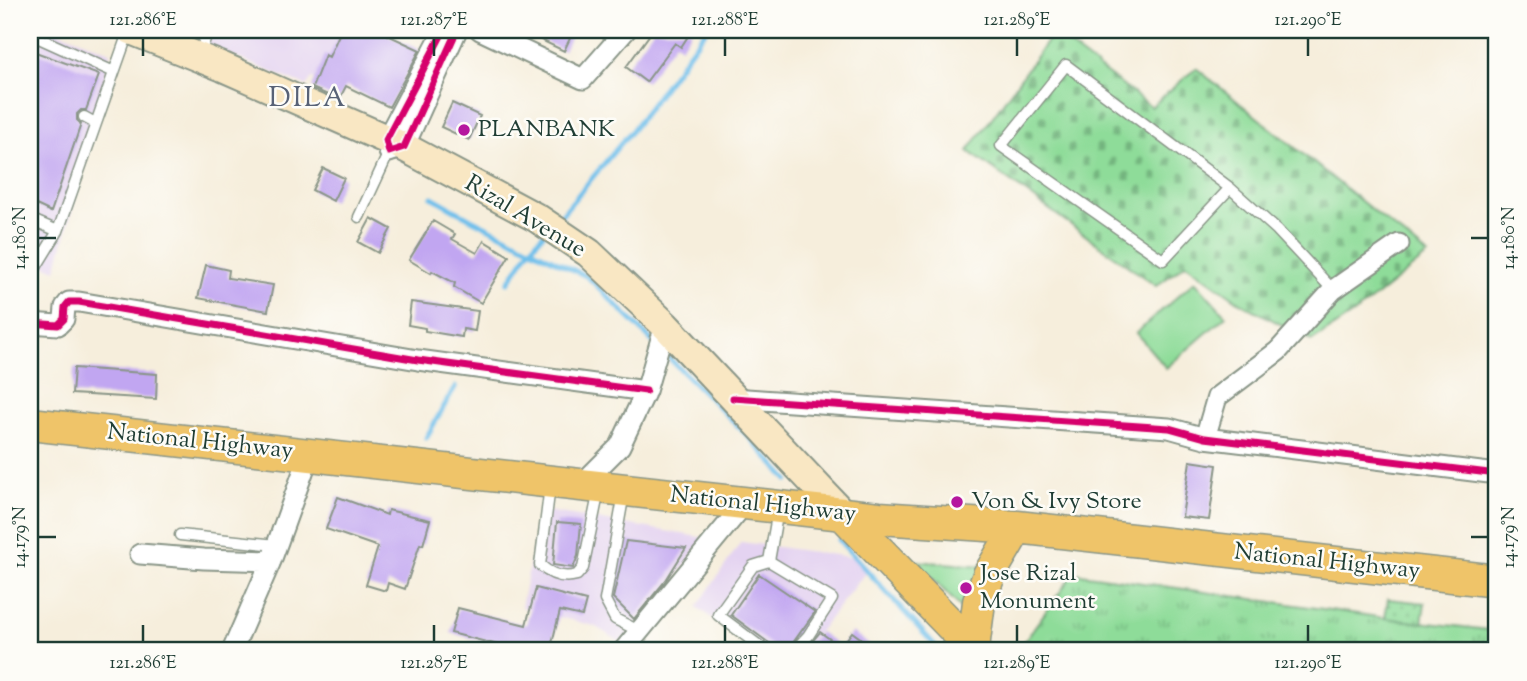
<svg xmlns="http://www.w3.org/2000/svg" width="1527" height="681" viewBox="0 0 1527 681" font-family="'Sorts Mill Goudy',serif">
<defs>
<pattern id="grass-tufts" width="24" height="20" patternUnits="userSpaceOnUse" patternTransform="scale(1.75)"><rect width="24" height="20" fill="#8edc99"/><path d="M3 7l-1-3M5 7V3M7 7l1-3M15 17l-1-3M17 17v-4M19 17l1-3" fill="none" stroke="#73b47e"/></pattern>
<pattern id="cemetery-stones" width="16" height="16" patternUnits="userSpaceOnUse" patternTransform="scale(1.75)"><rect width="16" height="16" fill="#8edc99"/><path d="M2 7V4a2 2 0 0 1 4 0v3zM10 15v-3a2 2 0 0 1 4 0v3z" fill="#73b47e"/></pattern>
<pattern id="garden-dots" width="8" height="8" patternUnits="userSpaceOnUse" patternTransform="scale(1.75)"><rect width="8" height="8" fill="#8edc99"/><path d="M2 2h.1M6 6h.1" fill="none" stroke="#73b47e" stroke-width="1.8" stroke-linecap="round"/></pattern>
</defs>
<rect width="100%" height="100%" fill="#fdfcf7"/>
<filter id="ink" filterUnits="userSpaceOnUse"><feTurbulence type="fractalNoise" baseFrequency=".0143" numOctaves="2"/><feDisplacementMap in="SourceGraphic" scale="14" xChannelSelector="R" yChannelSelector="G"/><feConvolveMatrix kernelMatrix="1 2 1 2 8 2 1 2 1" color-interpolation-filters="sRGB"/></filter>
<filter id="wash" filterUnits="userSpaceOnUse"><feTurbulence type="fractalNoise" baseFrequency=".00686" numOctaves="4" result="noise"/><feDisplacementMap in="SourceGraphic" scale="28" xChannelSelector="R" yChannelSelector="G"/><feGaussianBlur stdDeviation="1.57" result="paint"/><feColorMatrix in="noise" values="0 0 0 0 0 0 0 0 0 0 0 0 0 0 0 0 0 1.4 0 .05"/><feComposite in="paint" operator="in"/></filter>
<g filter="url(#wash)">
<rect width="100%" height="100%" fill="#f6eedc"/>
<path fill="#e4d3f1" d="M30 30H55L110 52 91 142 56 270 30 259Z
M169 30H372L344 92 312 78 306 86Z
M541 510 614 522 705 538 626 645 594 626 521 607Z
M741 542 857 558 869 568 804 651H755L697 607Z"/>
<path fill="url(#grass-tufts)" stroke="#568c66" stroke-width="2" d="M1074 573 1385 618 1497 631V651H1017Z"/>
<path fill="url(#cemetery-stones)" stroke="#568c66" stroke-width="2" d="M1053 33 1151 107 1196 68 1428 255 1356 312 1312 341 1241 303 1186 264 1156 286 968 151Z"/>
<path fill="#8edc99" stroke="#568c66" stroke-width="2" d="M1195 281 1226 316 1166 368 1136 333Z
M915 561 983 566 971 618Z"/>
<path fill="url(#garden-dots)" stroke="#568c66" stroke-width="2" d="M1388 599 1425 603 1422 623 1385 618Z"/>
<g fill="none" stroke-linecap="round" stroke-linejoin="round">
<path stroke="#70c0eb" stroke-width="5" d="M432 197 471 219 588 277 656 345
M557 220 633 129 706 30
M508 283 531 248 545 232
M663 352 748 436 788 480
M426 438 455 387
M839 540 940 651"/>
</g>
<g id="blocks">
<path fill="#c1a6f1" d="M341 30H377L420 50 389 107 346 86 339 100 312 88 325 55 329 57Z
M546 30H574L564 51 541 40Z
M653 30H692L681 47 675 43 646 82 626 67Z
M30 50 99 75 86 110H81L77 114V120L81 124 51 212 30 202Z
M452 103 480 116 469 140 441 127Z
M323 168 344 178 333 201 312 190Z
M371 218 391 229 378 253 358 242Z
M433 221 455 234 452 239 477 253 484 241 509 256 481 303 454 287 455 283 432 271 431 273 409 260Z
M206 265 229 270 228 278 273 285 268 311 198 298Z
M411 302 478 311 475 331 463 329 462 337 425 331V328L408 325Z
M74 368 157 374 156 399 72 394Z
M1190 461 1217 465 1209 520 1182 517Z
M338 497 387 515 388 510 430 520 423 545 420 544 405 589 388 583 386 591 366 585 378 547 326 529Z
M557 522 581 524 578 556 573 568 553 565Z
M626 541 686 548 666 580 634 619 613 598Z
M759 574 815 612 787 651H780L731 615Z
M536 588 586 601 582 616 560 611 550 651H522L451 633 458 608 526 625Z
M820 632 841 647 852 632 878 651H804Z"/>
</g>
</g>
<g filter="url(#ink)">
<use href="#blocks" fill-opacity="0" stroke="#8a9688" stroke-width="2"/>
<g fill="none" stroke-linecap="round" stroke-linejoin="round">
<defs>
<path id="lane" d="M30 34 114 72
M200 54 208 30
M84 117 95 123
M1230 188 1163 260 1001 146 1066 65 1230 188 1277 230 1333 290
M359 217 389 152
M30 219 58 231
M30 265 36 267 58 231 129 30
M550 486 540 565C551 575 563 579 577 575L583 568 599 490
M624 493 605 600 615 619 639 631
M180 535 276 545
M769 561 778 510
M766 651 718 615 753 566 769 561 832 599 808 636 794 651"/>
<path id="street" d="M444 30 386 140 389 152 404 147 457 30
M480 30 583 79 626 30
M30 323 58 325 64 319 65 307 69 302H79L418 360 646 391
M733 398 1169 428 1205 438 1497 474
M1205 438 1217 397 1278 351 1333 290 1399 244
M582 484 620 446 646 391 665 325
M140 554 204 559 271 561
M232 651 271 561 310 453
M623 651 745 503"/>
<path id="secondary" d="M131 30 223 67 404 147 537 218 589 253 665 325 843 514"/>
<path id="primary" d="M30 424 879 518 1017 527 1497 581
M843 514 976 651
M973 648 979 602 989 575 1017 527"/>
</defs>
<use href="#lane" stroke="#8a9688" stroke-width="13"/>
<use href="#street" stroke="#8a9688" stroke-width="23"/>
<use href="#secondary" stroke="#8a9688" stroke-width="32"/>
<use href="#primary" stroke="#8a9688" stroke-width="35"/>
<use href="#lane" stroke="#fff" stroke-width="10"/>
<use href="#street" stroke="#fff" stroke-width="19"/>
<use href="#secondary" stroke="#f9e7c3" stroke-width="28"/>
<use href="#primary" stroke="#efc469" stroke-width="32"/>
<defs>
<path id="cycleway" d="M444 30 386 140 389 152 404 147 457 30
M30 323 58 325 64 319 65 307 69 302H79L418 360 646 391
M733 398 1169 428 1205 438 1497 474"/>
</defs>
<use href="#cycleway" stroke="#fdfcf7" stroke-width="11"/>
<use href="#cycleway" stroke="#d6006c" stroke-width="7"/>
</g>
</g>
<path fill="none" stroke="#1f3d34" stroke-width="2.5" d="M143 38V56M434 38V56M725 38V56M1017 38V56M1308 38V56M38 238H56M1471 238H1488M38 537H56M1471 537H1488M143 625V642M434 625V642M725 625V642M1017 625V642M1308 625V642"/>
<g fill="#b5179e" stroke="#fdfcf7" stroke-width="2.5">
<circle cx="464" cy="130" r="7"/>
<circle cx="957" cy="502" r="7"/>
<circle cx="966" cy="588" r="7"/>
</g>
<g text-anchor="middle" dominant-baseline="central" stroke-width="5" stroke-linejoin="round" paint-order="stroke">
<g font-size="24" fill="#1f3d34" stroke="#fdfcf7" text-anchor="start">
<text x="478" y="130">PLANBANK</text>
<text x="971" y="502">Von &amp; Ivy Store</text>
<text x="980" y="574">Jose Rizal<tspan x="980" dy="28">Monument</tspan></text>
</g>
<g font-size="24" fill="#1f3d34" stroke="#fdfcf7">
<text transform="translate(525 217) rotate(31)">Rizal Avenue</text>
<text transform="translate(200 442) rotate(6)">National Highway</text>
<text transform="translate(763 505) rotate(6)">National Highway</text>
<text transform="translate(1327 562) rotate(6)">National Highway</text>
</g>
<g font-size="28" letter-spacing="2" fill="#586276" stroke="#fdfcf7">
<text x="308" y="99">DILA</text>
</g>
</g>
<rect width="1527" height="681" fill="none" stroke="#fdfcf7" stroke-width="77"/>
<rect x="38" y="38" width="1450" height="604" fill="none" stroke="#1f3d34" stroke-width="2.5"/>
<g font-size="18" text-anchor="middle" fill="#1f3d34">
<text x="143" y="25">121.286°E</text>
<text x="434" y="25">121.287°E</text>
<text x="725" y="25">121.288°E</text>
<text x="1017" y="25">121.289°E</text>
<text x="1308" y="25">121.290°E</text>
<text transform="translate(19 238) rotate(-90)" y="6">14.180°N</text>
<text transform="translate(1508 238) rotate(-90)" y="6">14.180°N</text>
<text transform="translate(19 537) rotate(-90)" y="6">14.179°N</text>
<text transform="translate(1508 537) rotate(-90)" y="6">14.179°N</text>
<text x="143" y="668">121.286°E</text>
<text x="434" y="668">121.287°E</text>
<text x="725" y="668">121.288°E</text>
<text x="1017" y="668">121.289°E</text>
<text x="1308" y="668">121.290°E</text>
</g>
</svg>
